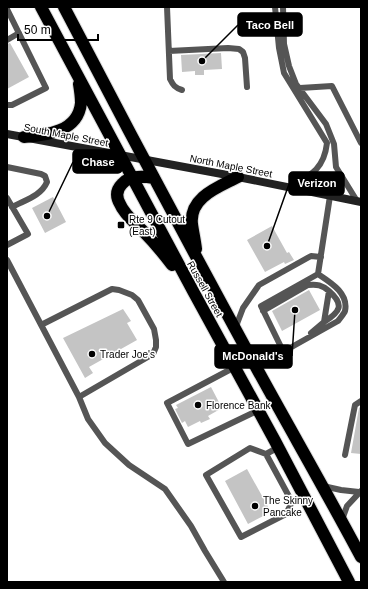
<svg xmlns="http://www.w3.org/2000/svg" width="368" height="589" viewBox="0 0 368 589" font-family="Helvetica,sans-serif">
<rect width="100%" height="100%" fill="#fff"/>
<path fill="#c4c4c4" d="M10 43 29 77 7 89V44Z
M221 53 222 69 204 70V75H195V71L182 72 181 55Z
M53 197 66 222 45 233 32 208Z
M272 226 287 253 289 252 294 260 285 264 284 262 265 272 247 240Z
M309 290 320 310 282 331 272 311Z
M123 309 131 321 127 323 137 340 89 367 93 373 85 378 63 338Z
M211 387 222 408 208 416 210 419 201 423 200 421 188 427 185 421 182 423 175 409 178 408 176 405Z
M361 406V454L351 453 359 408Z
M247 469 271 512 248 524 225 481Z"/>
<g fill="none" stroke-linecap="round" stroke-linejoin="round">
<defs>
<path id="highway" d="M41 7 193 291 275 441 349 582
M64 7C127 128 191 248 256 367 291 431 327 493 361 557
M24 137C47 135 78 132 81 103 81 97 80 90 79 84
M154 178C143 176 129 175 122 184 116 190 116 197 120 204 124 214 134 222 142 230 153 241 163 253 172 265
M196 249C195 240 193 232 192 224 189 197 219 187 238 177"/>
</defs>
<use href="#highway" stroke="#dbdbdb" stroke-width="14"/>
<path stroke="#555" stroke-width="6" d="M167 7 170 79C173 85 175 88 182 90
M275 7 279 48 284 73 327 143C324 169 311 175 290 187
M283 7 284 44 289 66 296 84 326 124 334 144 336 167 357 201
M7 9 46 88 12 105H7
M7 40 19 33
M169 51 228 48 239 49 243 52 245 58 247 87
M300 88 332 86 361 143
M7 167 41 174 45 176 47 182C41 196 25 200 12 207
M7 198 28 234 7 245
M7 260 79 397 88 419 105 443 129 465 165 489 191 526 205 551 224 582
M318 274 330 196
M263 311 308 285C317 284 322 285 329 291L324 322 311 333
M324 322C340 312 345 305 329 291
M41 325 112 289 119 290 132 295 138 300 154 329 156 340V347L153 354 79 397
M235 329 243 308 259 285 311 256 321 257
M283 351 261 306 318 274
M235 367 167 403 188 444 259 410
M256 367 338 321C340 318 344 314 345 311 349 293 330 282 318 274
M279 447 266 454 250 448 206 475 241 537 286 514 292 502 304 495
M266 454 292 502
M345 455 355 405 361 401
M323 486 341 490 359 492
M342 520 347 506 361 491"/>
<path stroke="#222" stroke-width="8" d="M7 134 238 177 361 202"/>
<use href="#highway" stroke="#000" stroke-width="12"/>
</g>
<g fill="#000" stroke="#fff" stroke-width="1.5">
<rect x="117" y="221" width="8" height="8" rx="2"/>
<circle cx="92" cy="354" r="4"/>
<circle cx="198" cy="405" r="4"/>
<circle cx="255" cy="506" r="4"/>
</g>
<g text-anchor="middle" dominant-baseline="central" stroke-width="3" stroke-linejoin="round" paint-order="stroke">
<g font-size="10" fill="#000" stroke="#fff">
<text transform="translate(66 135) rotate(11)">South Maple Street</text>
<text transform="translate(231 166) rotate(11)">North Maple Street</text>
<text transform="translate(205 289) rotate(61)">Russell Street</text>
</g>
<g font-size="10" fill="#000" stroke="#fff" text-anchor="start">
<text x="129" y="219">Rte 9 Cutout<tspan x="129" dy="12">(East)</tspan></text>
<text x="100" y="354">Trader Joe's</text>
<text x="206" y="405">Florence Bank</text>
<text x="263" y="500">The Skinny<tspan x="263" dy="12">Pancake</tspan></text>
</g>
</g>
<path fill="none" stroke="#000" stroke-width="1.5" d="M202 61L238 25M47 216L73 162M267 246L289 184M295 310L292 356"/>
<g fill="#000" stroke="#fff" stroke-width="1.5">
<circle cx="202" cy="61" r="4"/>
<circle cx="47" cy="216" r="4"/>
<circle cx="267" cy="246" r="4"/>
<circle cx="295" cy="310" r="4"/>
</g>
<g fill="#000" stroke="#000" stroke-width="1.5">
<rect x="238" y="13" width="64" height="23" rx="4"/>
<rect x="73" y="150" width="49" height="23" rx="4"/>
<rect x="289" y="172" width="55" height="23" rx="4"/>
<rect x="215" y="345" width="77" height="23" rx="4"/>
</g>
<g font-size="11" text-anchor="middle" font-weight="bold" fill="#fff">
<text x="270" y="29">Taco Bell</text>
<text x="98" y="166">Chase</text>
<text x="317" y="187">Verizon</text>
<text x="253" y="360">McDonald's</text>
</g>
<rect width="368" height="589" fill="none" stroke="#000000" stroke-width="16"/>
<path d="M18 34v6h80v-6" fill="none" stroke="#000000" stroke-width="2"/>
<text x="24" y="34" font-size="12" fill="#000000" stroke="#ffffff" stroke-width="3" paint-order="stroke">50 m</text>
</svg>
